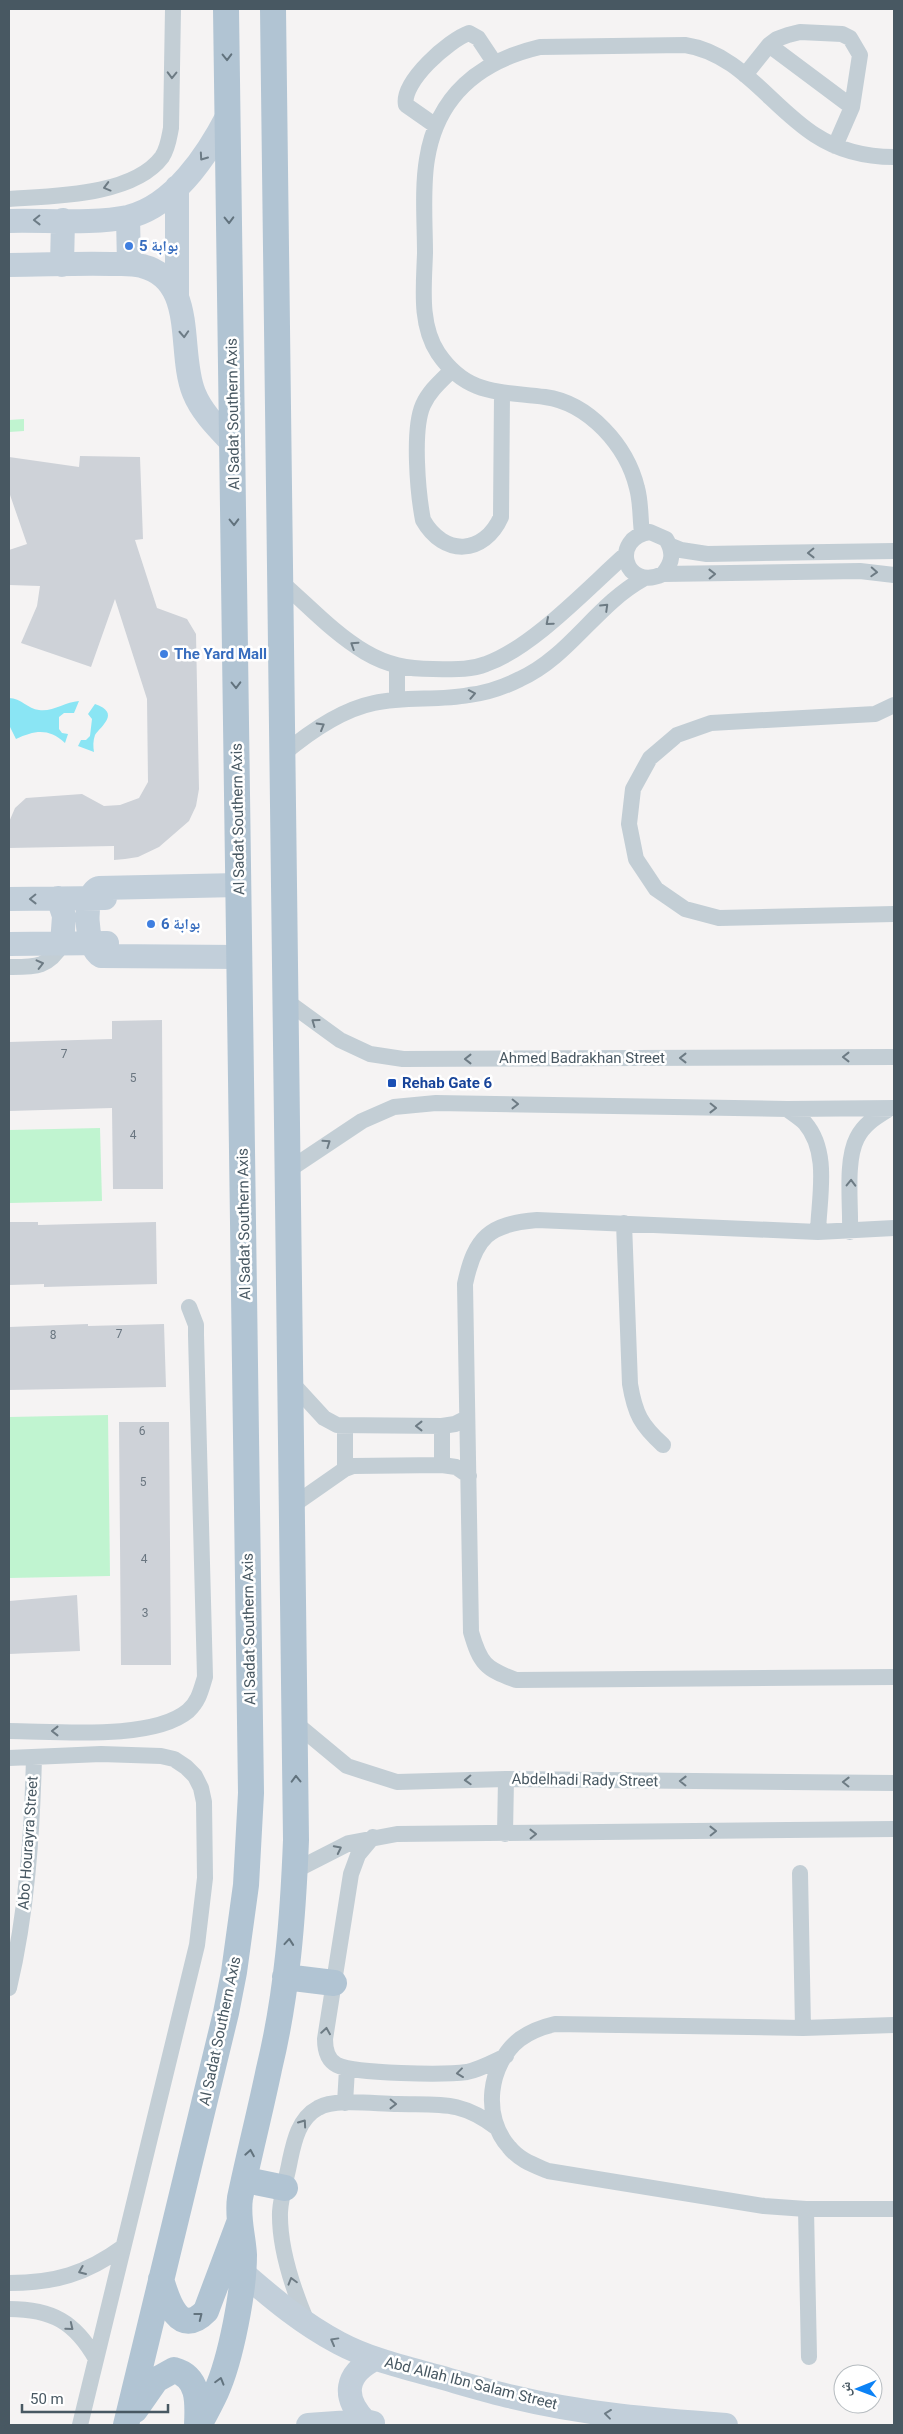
<svg xmlns="http://www.w3.org/2000/svg" width="903" height="2434" viewBox="0 0 903 2434" font-family="Roboto,'Noto Naskh Arabic',sans-serif">
<rect width="100%" height="100%" fill="#f5f3f3"/>
<path fill="#c0f4d0" d="M24 419V431L9 432V420Z
M100 1128 102 1201 9 1203V1130Z
M108 1415 110 1576 9 1578V1417Z"/>
<path fill="#8ae5f4" d="M9 698C21 698 28 709 39 710 53 712 65 702 79 701L74 713H64L59 717V729L62 733 68 734 65 743C49 728 35 730 16 739L9 725Z
M95 704C121 713 101 726 95 735 93 741 93 746 94 752L78 746 81 740H86L90 736 92 719 88 714Z"/>
<path fill="#ced2d8" d="M80 456 140 457 143 539 135 540 157 608 187 619 196 634 199 789 196 806 189 821 159 847 138 857 125 859 114 860V846L9 848V822L15 808 26 798 82 794 104 806 120 805 139 798 148 782 147 699 115 599 91 667 21 643 37 606 40 586 9 585V550L27 544 9 492V457L79 467Z
M162 1020 163 1189H113L112 1108 9 1111V1042L112 1039V1021Z
M9 1222H38V1225L156 1222 157 1284 44 1287V1284L9 1285Z
M88 1324V1326L164 1324 166 1387 9 1390V1327Z
M119 1422H169L171 1665H121Z
M77 1595 80 1651 9 1654V1601Z"/>
<g fill="none" stroke-linecap="round" stroke-linejoin="round">
<path stroke="#c3ced5" stroke-width="16" d="M769 45 852 107
M745 75 769 45 777 39 788 35 800 32 842 34 850 38 860 55 852 107 835 146
M436 126 406 105C401 82 449 40 469 33L478 38 494 62
M9 199C53 196 133 196 162 157 168 148 169 138 171 128L173 9
M452 370C441 381 429 391 423 405 412 430 418 494 423 520 444 557 484 555 501 517L502 394
M642 533C640 518 641 502 637 488 627 446 589 403 545 397 500 391 467 396 438 353 419 324 424 286 425 253 425 224 422 188 427 159 437 96 480 61 540 47L685 45C740 53 771 107 815 135 838 150 866 157 894 157
M671 546 681 550 707 554 894 551
M663 574C673 562 674 552 666 539L650 532C610 538 624 592 663 574L860 571 894 575
M280 581C308 605 333 633 365 652 387 665 407 669 433 669 451 669 468 671 486 664 532 648 588 588 625 555
M397 699V667
M894 705 875 714 711 723 677 735 650 758 633 789 629 824 636 859 656 889 685 909 719 918 894 914
M282 755C308 733 340 710 374 703 406 696 438 701 469 695 487 693 504 687 520 679 569 657 596 605 643 579
M9 967C34 967 49 968 62 944
M285 1000 340 1040 370 1054 403 1059 894 1057
M787 1109C792 1113 800 1118 805 1123 830 1152 819 1197 818 1232
M287 1171 362 1121 394 1107 436 1103 787 1109 894 1108
M624 1223 630 1384C635 1414 641 1425 663 1445
M894 1228 818 1232 537 1220C489 1224 475 1237 465 1284L471 1632C480 1663 485 1669 516 1680L894 1677
M850 1232C851 1205 845 1161 857 1138 864 1124 876 1117 889 1109
M290 1381 324 1418 337 1425 442 1426 455 1424 467 1418
M345 1426V1469
M442 1426V1465
M292 1506 345 1469 353 1466 442 1465 456 1467 469 1476
M294 1722 347 1766 397 1782 506 1779 894 1783
M9 1731C55 1731 152 1741 188 1711 199 1701 201 1690 205 1677L196 1335V1325L189 1307
M9 1758 101 1754 161 1756 174 1759 186 1767 195 1776 201 1788 204 1802 205 1878 197 1945 80 2425
M505 1834 506 1779
M373 1837 358 1855 351 1874 325 2039C325 2050 327 2060 337 2065 356 2074 445 2075 467 2072 481 2069 493 2062 506 2056
M294 1871 349 1843 397 1834 894 1829
M800 1873 803 2028
M9 1988C27 1912 32 1835 34 1757
M894 2025 803 2028 555 2024C542 2027 531 2031 520 2039 488 2064 482 2117 509 2147 519 2160 534 2165 548 2171L764 2206 806 2209H894
M345 2103 347 2069
M806 2209 809 2357
M9 2283C55 2283 86 2274 123 2247
M9 2309C52 2309 75 2322 96 2359
M307 2322C293 2289 279 2249 280 2212 281 2195 287 2177 290 2160 294 2141 299 2118 318 2108 335 2098 376 2104 397 2104 440 2105 461 2100 497 2128"/>
<path stroke="#c2cfda" stroke-width="24" d="M177 187V295
M128 217 129 264
M9 221C44 220 95 224 128 217 174 206 208 154 228 115
M9 265C43 265 77 263 111 264 122 264 132 263 142 266 198 280 177 352 194 393 202 413 219 429 233 444
M62 265 63 220
M239 885 99 888C82 893 85 948 101 956L240 957
M58 898 64 916 62 944
M9 899 105 898
M9 944 107 943
M242 2272C273 2299 303 2324 339 2343 369 2359 403 2367 436 2376 461 2383 487 2391 513 2397 582 2414 655 2420 726 2425
M365 2421C342 2397 345 2374 375 2359
M308 2425 365 2421 373 2423"/>
<path stroke="#b1c4d3" stroke-width="26" d="M285 1977 334 1983
M246 2180 285 2188
M161 2279C167 2300 179 2339 206 2311L239 2223
M135 2410 156 2380 174 2370C200 2377 198 2404 197 2425
M126 2425 226 2013 234 1972 246 1885 251 1793 226 9
M199 2425C205 2414 211 2403 216 2392 231 2359 244 2290 244 2255 243 2236 237 2218 240 2198 249 2155 260 2112 269 2069 287 1995 293 1917 296 1840L273 9"/>
</g>
<defs><path id="oneway-chevron" d="M-2-3.5L2.5 0L-2 3.5" fill="none" stroke-width="1.6" stroke-linecap="round" stroke-linejoin="round" transform="scale(1.25)"/></defs>
<g stroke="#62737e">
<use href="#oneway-chevron" transform="translate(227 57) rotate(89)"/>
<use href="#oneway-chevron" transform="translate(229 220) rotate(89)"/>
<use href="#oneway-chevron" transform="translate(234 522) rotate(89)"/>
<use href="#oneway-chevron" transform="translate(236 685) rotate(89)"/>
<use href="#oneway-chevron" transform="translate(296 1779) rotate(-91)"/>
<use href="#oneway-chevron" transform="translate(289 1942) rotate(-85)"/>
<use href="#oneway-chevron" transform="translate(250 2153) rotate(-80)"/>
<use href="#oneway-chevron" transform="translate(199 2316) rotate(-38)"/>
<use href="#oneway-chevron" transform="translate(220 2381) rotate(-74)"/>
</g>
<g stroke="#6d7b84">
<use href="#oneway-chevron" transform="translate(172 75) rotate(91)"/>
<use href="#oneway-chevron" transform="translate(107 187) rotate(165)"/>
<use href="#oneway-chevron" transform="translate(811 553) rotate(179)"/>
<use href="#oneway-chevron" transform="translate(874 572) rotate(3)"/>
<use href="#oneway-chevron" transform="translate(712 574) rotate(-1)"/>
<use href="#oneway-chevron" transform="translate(605 607) rotate(-44)"/>
<use href="#oneway-chevron" transform="translate(549 622) rotate(139)"/>
<use href="#oneway-chevron" transform="translate(354 645) rotate(-147)"/>
<use href="#oneway-chevron" transform="translate(472 694) rotate(-11)"/>
<use href="#oneway-chevron" transform="translate(321 726) rotate(-30)"/>
<use href="#oneway-chevron" transform="translate(40 964) rotate(-14)"/>
<use href="#oneway-chevron" transform="translate(315 1022) rotate(-144)"/>
<use href="#oneway-chevron" transform="translate(846 1057) rotate(180)"/>
<use href="#oneway-chevron" transform="translate(683 1058) rotate(180)"/>
<use href="#oneway-chevron" transform="translate(468 1059) rotate(180)"/>
<use href="#oneway-chevron" transform="translate(515 1104) rotate(1)"/>
<use href="#oneway-chevron" transform="translate(713 1108) rotate(1)"/>
<use href="#oneway-chevron" transform="translate(327 1143) rotate(-35)"/>
<use href="#oneway-chevron" transform="translate(851 1183) rotate(-89)"/>
<use href="#oneway-chevron" transform="translate(419 1426) rotate(180)"/>
<use href="#oneway-chevron" transform="translate(55 1731) rotate(180)"/>
<use href="#oneway-chevron" transform="translate(468 1780) rotate(178)"/>
<use href="#oneway-chevron" transform="translate(683 1781) rotate(-179)"/>
<use href="#oneway-chevron" transform="translate(846 1782) rotate(-179)"/>
<use href="#oneway-chevron" transform="translate(713 1831) rotate(-1)"/>
<use href="#oneway-chevron" transform="translate(533 1834) rotate(-1)"/>
<use href="#oneway-chevron" transform="translate(338 1849) rotate(-27)"/>
<use href="#oneway-chevron" transform="translate(326 2031) rotate(-81)"/>
<use href="#oneway-chevron" transform="translate(460 2073) rotate(173)"/>
<use href="#oneway-chevron" transform="translate(393 2104) rotate(1)"/>
<use href="#oneway-chevron" transform="translate(303 2123) rotate(-55)"/>
<use href="#oneway-chevron" transform="translate(82 2271) rotate(157)"/>
<use href="#oneway-chevron" transform="translate(292 2281) rotate(-106)"/>
<use href="#oneway-chevron" transform="translate(70 2327) rotate(39)"/>
</g>
<g stroke="#6d7c86">
<use href="#oneway-chevron" transform="translate(203 157) rotate(125)"/>
<use href="#oneway-chevron" transform="translate(37 220) rotate(179)"/>
<use href="#oneway-chevron" transform="translate(184 334) rotate(87)"/>
<use href="#oneway-chevron" transform="translate(33 899) rotate(179)"/>
<use href="#oneway-chevron" transform="translate(334 2341) rotate(-151)"/>
<use href="#oneway-chevron" transform="translate(608 2414) rotate(-173)"/>
</g>
<g fill="#3f7fe0" stroke="#fff" stroke-width="2">
<circle cx="129" cy="246" r="5"/>
<circle cx="164" cy="654" r="5"/>
<circle cx="151" cy="924" r="5"/>
</g>
<rect fill="#1a4fb4" stroke="#fff" stroke-width="2" x="387" y="1078" width="10" height="10" rx="2.5"/>
<g text-anchor="middle" dominant-baseline="central" stroke-width="5" stroke-linejoin="round" paint-order="stroke">
<g font-size="12" fill="#6a7680">
<text x="64" y="1054">7</text>
<text x="133" y="1078">5</text>
<text x="133" y="1135">4</text>
<text x="119" y="1334">7</text>
<text x="53" y="1335">8</text>
<text x="142" y="1431">6</text>
<text x="143" y="1482">5</text>
<text x="144" y="1559">4</text>
<text x="145" y="1613">3</text>
</g>
<g font-size="15" font-weight="bold" fill="#366cbe" stroke="#fff" text-anchor="start">
<text x="139" y="246">بوابة 5</text>
<text x="174" y="654">The Yard Mall</text>
<text x="161" y="924">بوابة 6</text>
</g>
<g font-size="15" fill="#485862" stroke="#fff">
<text transform="translate(233 414) rotate(-91)">Al Sadat Southern Axis</text>
<text transform="translate(238 819) rotate(-91)">Al Sadat Southern Axis</text>
<text x="582" y="1058">Ahmed Badrakhan Street</text>
<text transform="translate(244 1224) rotate(-91)">Al Sadat Southern Axis</text>
<text transform="translate(249 1629) rotate(-91)">Al Sadat Southern Axis</text>
<text transform="translate(585 1780) rotate(1)">Abdelhadi Rady Street</text>
<text transform="translate(28 1843) rotate(-86)">Abo Hourayra Street</text>
<text transform="translate(220 2031) rotate(-78)">Al Sadat Southern Axis</text>
<text transform="translate(471 2383) rotate(14)">Abd Allah Ibn Salam Street</text>
</g>
<g font-size="15" font-weight="bold" fill="#164399" stroke="#fff" text-anchor="start">
<text x="402" y="1083">Rehab Gate 6</text>
</g>
</g>
<rect width="903" height="2434" fill="none" stroke="#485862" stroke-width="20"/>
<g transform="translate(858 2389) rotate(269)"><circle r="24" fill="#ffffff" stroke="#b6bcc0"/>
<path d="M0-4L9 19L0 12L-9 19Z" fill="#0c82f5"/>
<text y="-8" font-size="14" font-weight="bold" text-anchor="middle" fill="#485862">ش</text>
</g>
<path d="M22 2404v8h146v-8" fill="none" stroke="#485862" stroke-width="2.5"/>
<text x="30" y="2404" font-size="15" fill="#485862" stroke="#ffffff" stroke-width="4" paint-order="stroke">50 m</text>
</svg>
